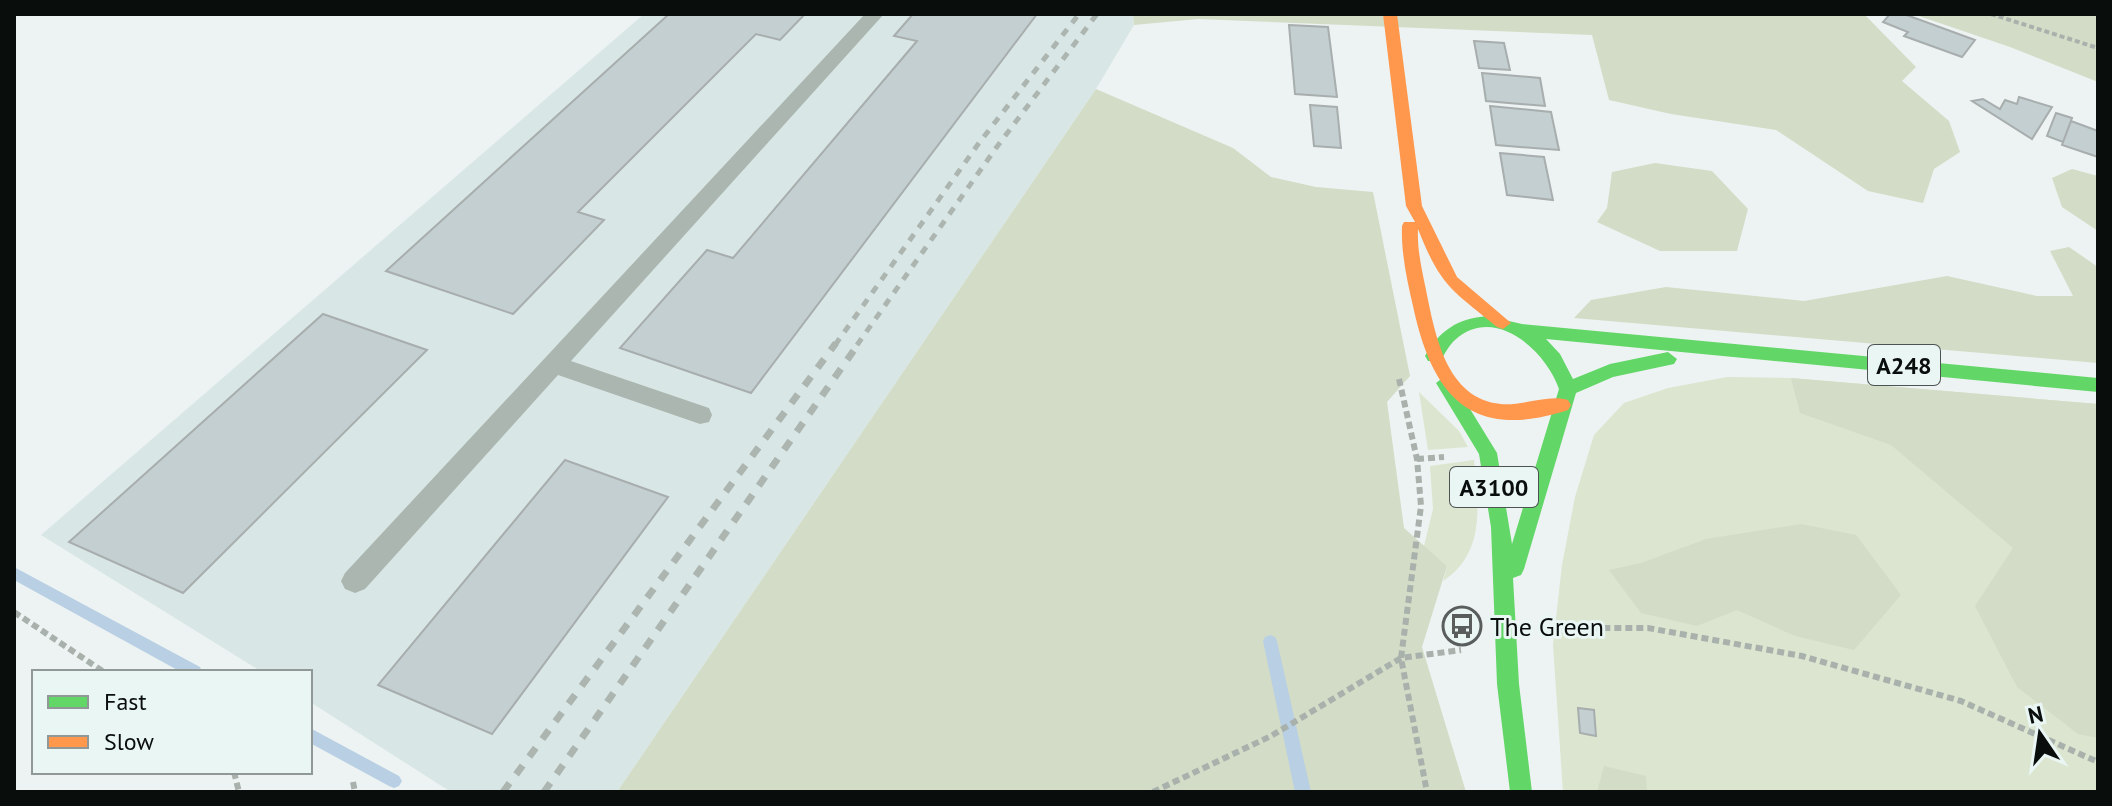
<svg xmlns="http://www.w3.org/2000/svg" width="2112" height="806" viewBox="0 0 2112 806" font-family="'PT Sans',sans-serif">
<rect width="100%" height="100%" fill="#edf3f2"/>
<path fill="#d8e7e5" d="M644 14H1133L1134 25 1096 89 617 792H451L310 702V672H262L41 535Z"/>
<path fill="#dbe5cf" d="M1727 377 1791 378 2098 404V792H1563L1553 645 1562 565 1575 497 1594 435 1624 403 1668 388Z
M1419 392 1459 431 1468 447 1428 450Z
M1474 460C1479 505 1485 554 1443 581L1447 566 1424 546 1433 509 1430 466Z"/>
<path fill="#d3dcc7" d="M1133 14H1864L1916 67 1902 81 1949 121 1960 152 1934 169 1923 203 1868 191 1776 130 1671 114 1609 100 1592 35 1198 19 1134 25Z
M1913 14H2098V82L2010 47Z
M1096 89 1233 148 1271 177 1316 187 1373 192 1410 376 1387 402 1404 528 1447 566 1422 647 1466 792H617Z
M1655 163 1712 171 1748 209 1737 251H1660L1597 222 1607 208 1612 172Z
M2072 169 2098 176V231L2062 207 2052 178Z
M2069 247 2098 267V363L1574 318 1591 300 1666 287 1804 301 1947 276 2037 296H2073L2050 251Z
M1791 378 2098 404V738L2078 734 2017 687 1975 606 2013 548 1891 445 1800 413Z
M1801 524 1856 535 1901 595 1854 650 1795 636 1737 610 1697 626 1641 613 1609 570 1641 563 1706 539Z
M1604 766 1646 776 1647 792H1597Z"/>
<g fill="none" stroke-linecap="round" stroke-linejoin="round">
<path fill="#b8cfe4" fill-rule="evenodd" d="M14 567 200 667 202 672H181L14 580Z
M1270 635 1275 637 1277 641 1311 792H1295L1263 641 1265 637Z
M310 728 399 776 402 781 399 786 394 788 389 786 310 743Z"/>
</g>
<path fill="#c3cfd1" stroke="#a8adad" stroke-width="2" d="M669 14H805L780 40 756 34 578 212 604 220 513 314 386 271Z
M913 14H1037L751 393 620 348 707 250 733 258 917 41 894 36Z
M1890 14H1904L1975 40 1962 57 1904 36 1908 32 1883 22Z
M1289 25 1328 27 1337 97 1295 94Z
M1474 41 1504 43 1510 70 1479 68Z
M1482 73 1540 78 1545 106 1486 101Z
M2019 97 2052 107 2032 139 1972 101 1983 99 2000 109 2005 100 2017 104Z
M1310 105 1337 107 1341 148 1314 146Z
M1490 106 1551 112 1559 150 1496 145Z
M2056 113 2072 118 2063 142 2047 136Z
M2071 121 2098 131V157L2062 145Z
M1500 153 1544 157 1553 200 1507 195Z
M323 314 427 350 183 593 69 542Z
M565 460 668 497 492 734 378 685Z
M1578 708 1594 710 1596 736 1580 733Z"/>
<g fill="none" stroke-linecap="round" stroke-linejoin="round">
<path stroke="#a9b1ac" stroke-width="4" stroke-dasharray="5 3" stroke-linecap="butt" d="M1991 14 2098 48"/>
<path stroke="#a9b1ac" stroke-width="6" stroke-dasharray="7 4" stroke-linecap="butt" d="M1399 379 1417 459 1421 506 1401 658 1427 792
M1417 459 1444 457
M14 612 104 672
M1549 634 1575 628H1648L1802 656 1961 701 2098 762
M234 772 239 792
M353 782 355 792
M1153 792 1271 736 1401 658 1461 650"/>
<path fill="#acb6b0" fill-rule="evenodd" d="M865 14H884L571 361 709 408 712 415 709 422 700 424 558 375 365 589 355 593 345 589 341 581 345 573Z"/>
<path fill="#63d668" fill-rule="evenodd" d="M1487 316 1522 324 2098 378V392L1546 339 1560 354 1573 379 1610 364 1668 352 1677 359 1674 364 1613 377 1576 393 1524 569 1521 575 1513 578 1519 684 1532 792H1510L1497 684 1491 527 1479 454 1436 383 1445 376 1451 378 1497 453 1512 544 1559 389C1546 351 1495 304 1455 340 1449 345 1445 354 1440 361H1428L1425 356C1440 330 1457 319 1487 316Z"/>
<path fill="#ff974d" fill-rule="evenodd" d="M1383 14H1397L1422 206 1457 277 1511 323 1503 329 1497 327C1451 289 1441 287 1418 229 1417 250 1422 270 1426 290 1435 334 1446 399 1501 404 1523 406 1549 394 1568 400L1571 405 1568 410C1470 442 1432 395 1413 306 1407 280 1401 253 1402 226L1404 222H1415L1406 206Z"/>
<path stroke="#adb5b1" stroke-width="5" stroke-dasharray="8 8" stroke-linecap="butt" d="M835 345 979 143 1079 14
M857 345 996 148 1097 14"/>
<path stroke="#adb5b1" stroke-width="7" stroke-dasharray="11 11" stroke-linecap="butt" d="M503 792 836 343
M544 792 859 343"/>
</g>
<defs>
<symbol id="bus-ring" viewBox="-11 -11 22 22"><circle r="9.5" fill="#eaf6f4" stroke="#595e5c" stroke-width="1.5"/><path d="M-5-6H5V4H4V6H2V4H-2V6H-4V4H-5ZM-3.5-4V0h7V-4ZM-3.5 1.2v1.5H-2V1.2ZM2 1.2v1.5H3.5V1.2Z" fill="#595e5c"/></symbol>
</defs>
<g fill-rule="evenodd">
<use href="#bus-ring" x="1440" y="604" width="44" height="44"/>
</g>
<g text-anchor="middle" dominant-baseline="central" stroke-width="6" stroke-linejoin="round" paint-order="stroke">
<g fill="#eaf6f4" stroke="#4c5352" stroke-width="2">
<rect x="1868" y="345" width="72" height="40" rx="6"/>
<rect x="1450" y="467" width="88" height="40" rx="6"/>
</g>
<g font-size="24" font-weight="bold" fill="#090d0c">
<text x="1904" y="365">A248</text>
<text x="1494" y="487">A3100</text>
</g>
<g font-size="26" fill="#090d0c" stroke="#eaf6f4" text-anchor="start">
<text x="1490" y="626">The Green</text>
</g>
</g>
<rect width="2112" height="806" fill="none" stroke="#090d0c" stroke-width="32"/>
<rect x="32" y="670" width="280" height="104" fill="#eaf6f4" stroke="#909997" stroke-width="2"/>
<rect x="48" y="696" width="40" height="12" fill="#63d668" stroke="#909997" stroke-width="2"/>
<text x="104" y="710" font-size="24" fill="#090d0c">Fast</text>
<rect x="48" y="736" width="40" height="12" fill="#ff974d" stroke="#909997" stroke-width="2"/>
<text x="104" y="750" font-size="24" fill="#090d0c">Slow</text>
<g transform="translate(2040 734) rotate(347)" stroke="#eaf6f4" stroke-width="6" paint-order="stroke">
<path d="M0-6L14 30L0 20L-14 30Z" fill="#090d0c"/>
<text y="-12" font-size="22" font-weight="bold" text-anchor="middle" fill="#090d0c">N</text>
</g>
</svg>
